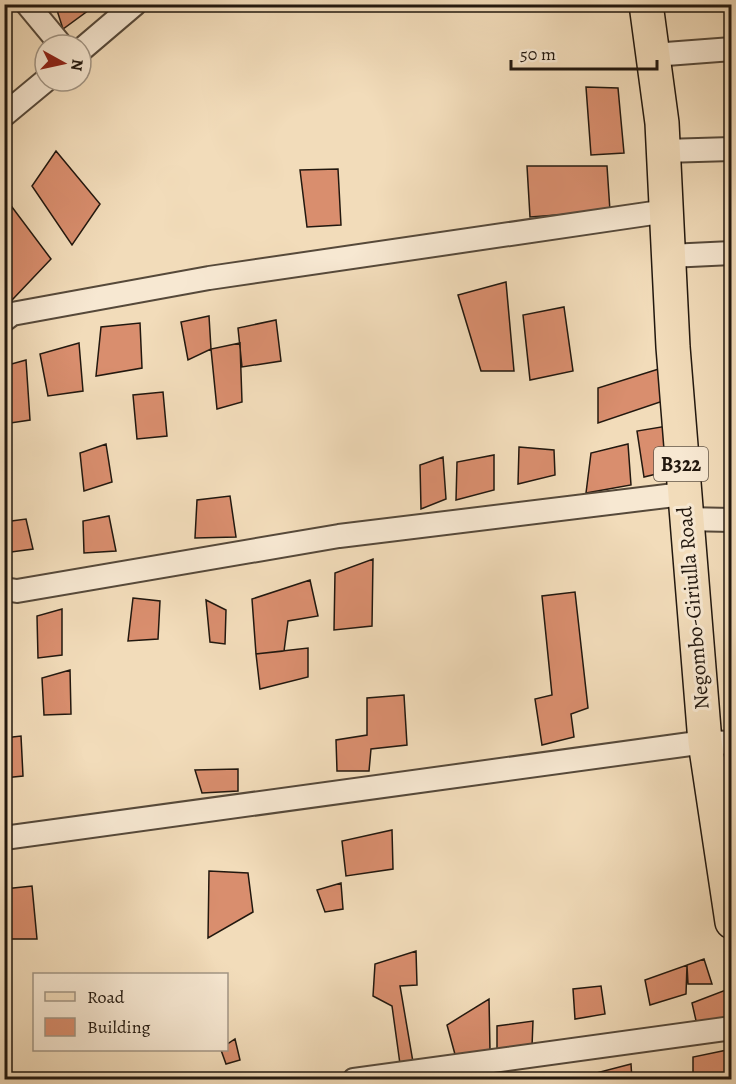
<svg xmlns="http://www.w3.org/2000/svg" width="736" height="1084" viewBox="0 0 736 1084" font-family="Alegreya,serif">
<rect width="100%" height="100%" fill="#f2dcba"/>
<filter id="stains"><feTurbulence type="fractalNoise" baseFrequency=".00333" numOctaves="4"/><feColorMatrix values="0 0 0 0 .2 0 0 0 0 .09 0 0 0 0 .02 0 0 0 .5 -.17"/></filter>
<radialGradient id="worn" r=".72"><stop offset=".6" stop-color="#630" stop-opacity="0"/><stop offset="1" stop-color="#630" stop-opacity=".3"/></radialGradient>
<path fill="#d98e6e" stroke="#22180f" stroke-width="1.5" d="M55 4H86L89 10 63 29Z
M586 87 618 88 624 153 591 155Z
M56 151 100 204 72 245 32 186Z
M527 166H607L610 211 530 217Z
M338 169 341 225 307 227 300 170Z
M12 207 51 259 12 300 4 288V213Z
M506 282 514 371H481L458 295Z
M564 307 573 371 530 380 523 315Z
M209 316 211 349 188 360 181 322Z
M276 320 281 361 242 367 238 328Z
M140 323 142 368 96 376 101 327Z
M79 343 83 391 48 396 40 354Z
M240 343 242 402 217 409 211 349Z
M26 360 30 420 4 424V366Z
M665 367 669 399 598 423V388Z
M163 392 167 436 137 439 133 395Z
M667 426 673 470 644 477 637 431Z
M106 444 112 482 84 491 80 453Z
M628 444 631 485 586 493 591 453Z
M519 447 554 450 555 475 518 484Z
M494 455V490L456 500 457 462Z
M443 457 446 499 421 509 420 465Z
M230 496 236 537 195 538 197 500Z
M109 516 116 551 84 553 83 521Z
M26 519 33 549 4 553V522Z
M373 559 372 626 334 630 335 573Z
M310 580 318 616 288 621 284 651 256 654 252 599Z
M575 592 588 708 571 714 574 737 542 745 535 699 552 695 542 596Z
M133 598 160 601 158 639 128 641Z
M206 600 226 610 225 644 210 642Z
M62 609V655L38 658 37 616Z
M308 648V677L260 689 256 654Z
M70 670 71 714 44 715 42 678Z
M404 695 407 745 371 749 369 771H337L336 740 367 735V698Z
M21 736 23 776 4 778V738Z
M238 769V791L202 793 195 770Z
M392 830 393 869 346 876 342 841Z
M209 871 248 873 253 912 208 938Z
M341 883 343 909 325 912 317 890Z
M32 886 37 939H4V889Z
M416 951 417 985 400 986 413 1062 400 1064 392 1006 373 996 375 964Z
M704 959 712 984H688L687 965Z
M687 965 686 994 650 1005 645 980Z
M601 986 605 1014 575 1019 573 989Z
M731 988 732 1018 697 1025 692 1003Z
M489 999 490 1050 456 1058 447 1025Z
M533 1021 532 1047 497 1054V1026Z
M235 1039 240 1060 226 1064 221 1050H226V1045Z
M732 1049V1080H693V1057Z
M631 1064 632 1080H596V1073Z"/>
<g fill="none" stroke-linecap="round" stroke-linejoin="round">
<defs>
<path id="street" d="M27 4 61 45
M81 50 135 4
M653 55 732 49
M4 115 45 81
M664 151 732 149
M669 256 732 253
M4 320 12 314 209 278 667 211
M685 519 732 520
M4 589 17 591 339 536 683 494
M4 838 705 742 732 743
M354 1080 732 1028"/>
<path id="primary" d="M646 4 662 123 673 347 705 742 732 922"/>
</defs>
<use href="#street" stroke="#56493a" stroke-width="26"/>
<use href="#primary" stroke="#22180f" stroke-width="36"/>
<use href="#street" stroke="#f7e8d2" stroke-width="22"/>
<use href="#primary" stroke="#f2dcba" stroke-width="33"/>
</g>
<g text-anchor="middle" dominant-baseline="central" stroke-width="6" stroke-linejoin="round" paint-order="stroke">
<rect fill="#f7e8d2" stroke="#62564a" stroke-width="1.5" x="654" y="447" width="54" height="34" rx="4.5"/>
<g font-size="20" font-weight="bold" fill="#22180f">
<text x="681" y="464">B322</text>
</g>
<g font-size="21" fill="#22180f" stroke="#f7e8d2">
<text transform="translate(693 608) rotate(-95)">Negombo-Giriulla Road</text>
</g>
</g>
<rect width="736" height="1084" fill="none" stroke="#f2dcba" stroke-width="24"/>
<rect x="6" y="6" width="724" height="1072" fill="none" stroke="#22180f" stroke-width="3"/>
<rect x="12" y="12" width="712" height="1060" fill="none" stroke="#22180f" stroke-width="1.5"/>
<rect x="33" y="973" width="195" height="78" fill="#f7e8d2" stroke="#a29584" stroke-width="1.5"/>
<rect x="45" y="992" width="30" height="9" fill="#f2dcba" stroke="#a29584" stroke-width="1.5"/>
<text x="87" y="1003" font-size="18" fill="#22180f">Road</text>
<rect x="45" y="1018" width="30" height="18" fill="#d98e6e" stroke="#a29584" stroke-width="1.5"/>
<text x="87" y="1033" font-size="18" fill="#22180f">Building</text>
<g transform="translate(63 63) rotate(98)"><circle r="28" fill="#f7e8d2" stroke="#a29584" stroke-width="1.5"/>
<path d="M0-4.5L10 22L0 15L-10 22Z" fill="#8f2418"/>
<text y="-9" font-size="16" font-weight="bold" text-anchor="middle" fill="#22180f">N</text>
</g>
<path d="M511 60v9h146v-9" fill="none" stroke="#22180f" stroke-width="3"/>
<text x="520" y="60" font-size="18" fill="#22180f" stroke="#f7e8d2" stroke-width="4.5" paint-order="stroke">50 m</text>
<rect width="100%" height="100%" filter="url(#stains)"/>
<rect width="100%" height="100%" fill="url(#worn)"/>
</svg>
